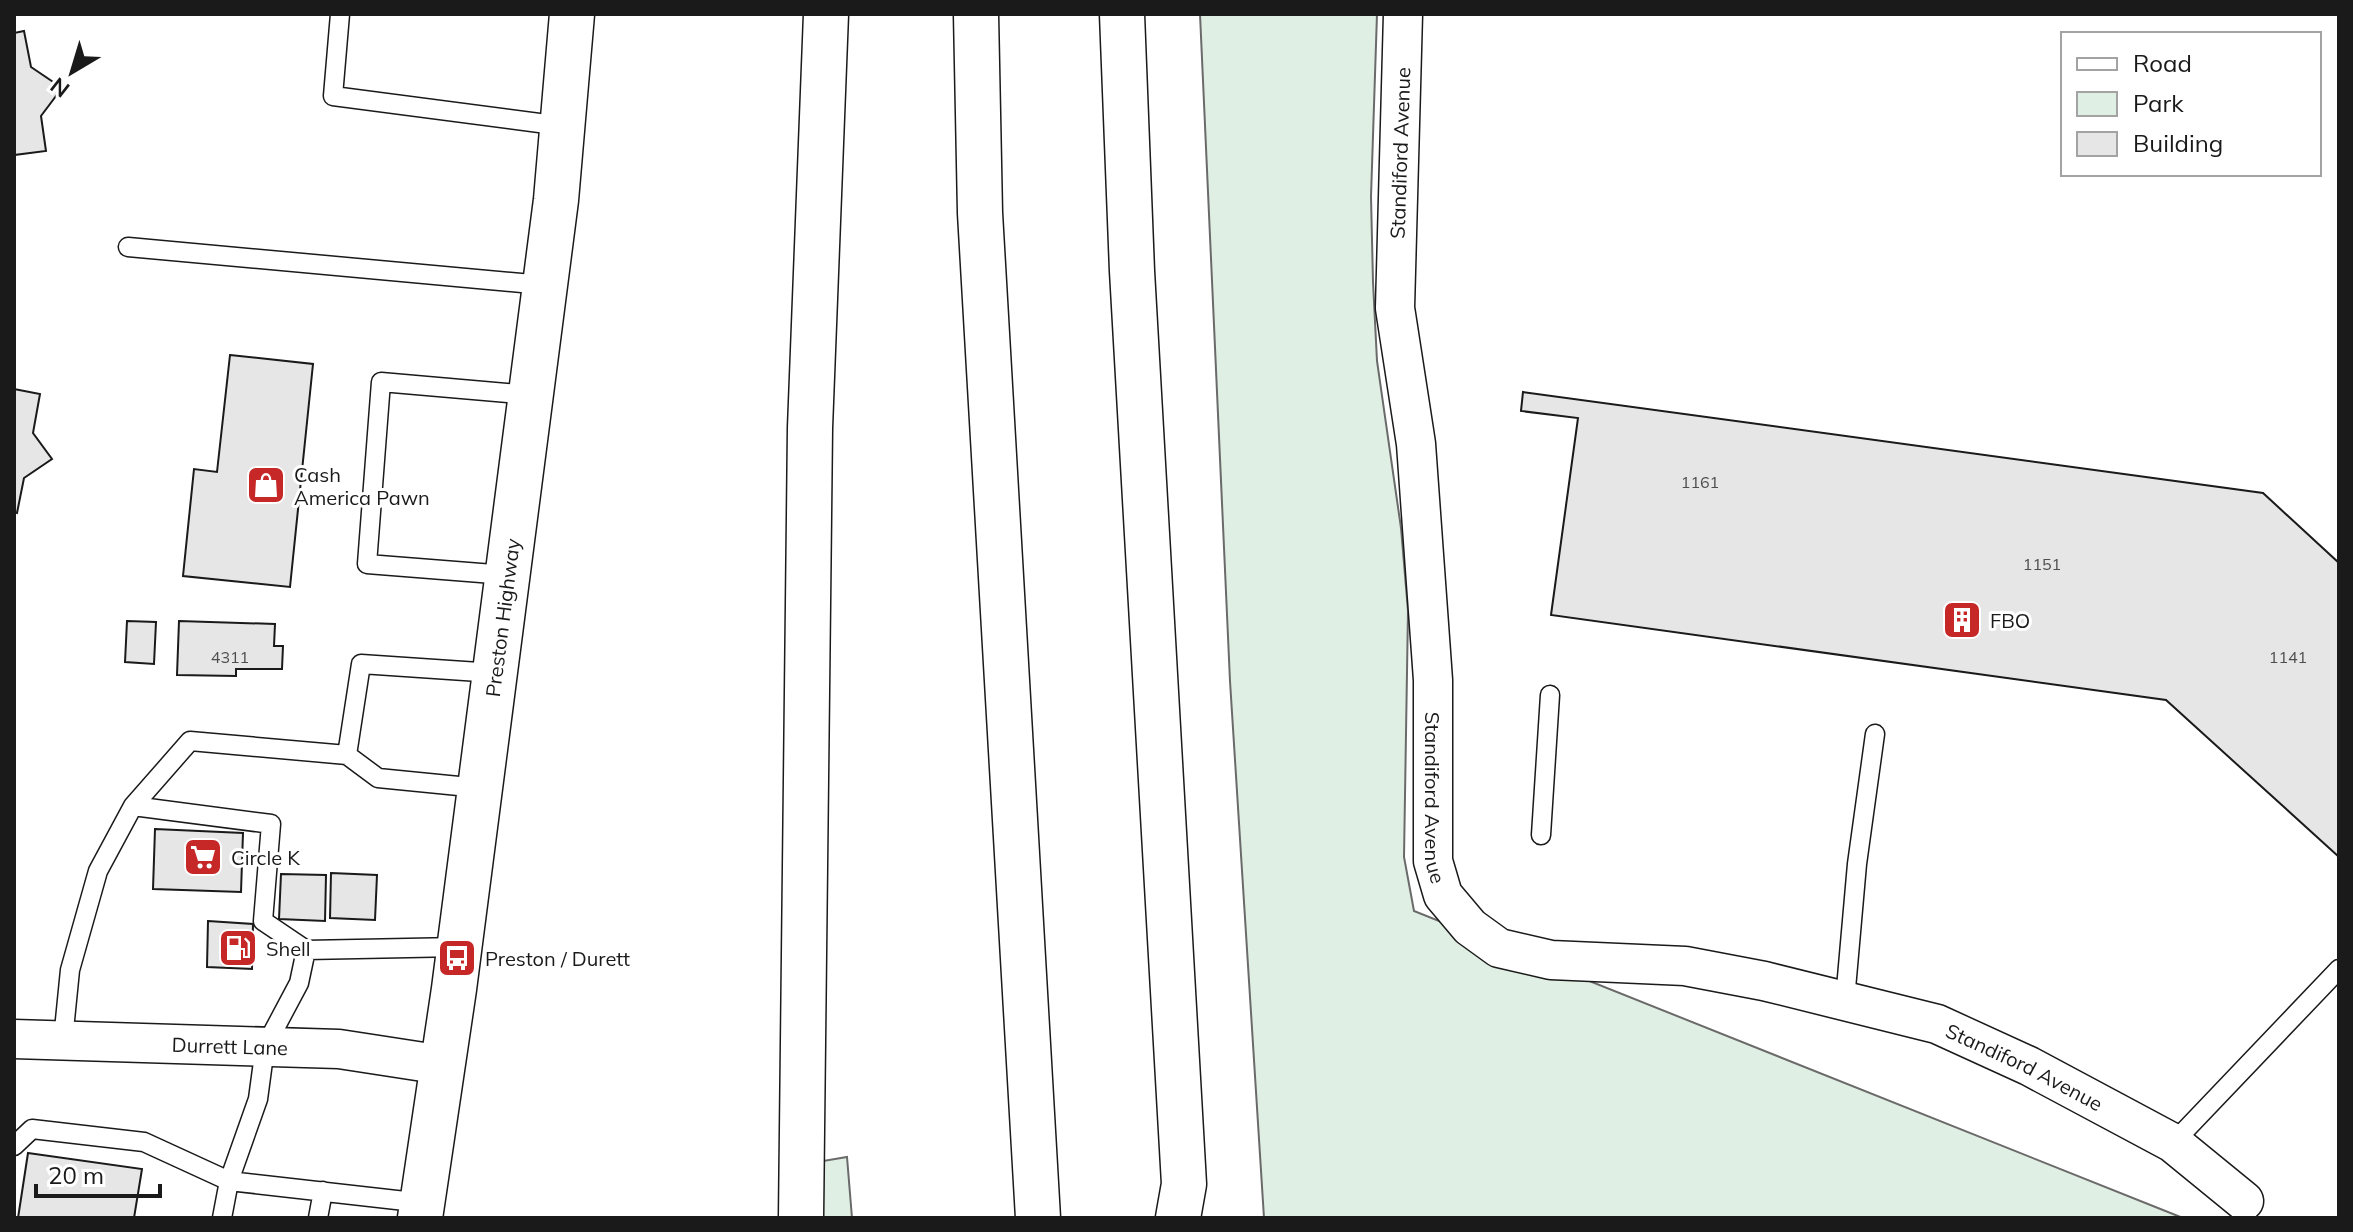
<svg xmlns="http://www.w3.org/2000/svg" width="2353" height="1232" viewBox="0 0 2353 1232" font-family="Mulish,sans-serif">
<rect width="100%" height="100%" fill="#fff"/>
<path fill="#e0efe3" stroke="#6a6a6a" stroke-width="2" d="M1200 14H1377L1371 197 1373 282 1377 361 1401 528 1408 611 1404 857 1414 911 2183 1218H1264L1230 681Z
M847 1157 852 1218H817V1162Z"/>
<path fill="#e6e6e6" stroke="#1a1a1a" stroke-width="2" d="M24 31 31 67 62 88 41 116 46 151 14 155V33Z
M230 355 313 364 290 587 183 576 194 469 217 472Z
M14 389 40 394 33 433 52 459 24 478 17 513 14 512Z
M1523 392 2263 493 2339 563V857L2166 700 1551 615 1578 418 1521 411Z
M127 621 156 622 154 664 125 662Z
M179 621 275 624 274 646H283L282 669H236V676L177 675Z
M155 829 243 833 241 892 153 889Z
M331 873 377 875 375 920 330 918Z
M281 874 326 875 325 921 279 919Z
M208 921 253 924 252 969 207 967Z
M28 1153 142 1169 134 1218H18Z"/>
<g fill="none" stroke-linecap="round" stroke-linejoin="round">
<defs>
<path id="service" d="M340 14 333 96 562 126
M128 247 543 285
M506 575 367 564 381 382 529 395
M479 788 378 778 347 755 361 664 494 673
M133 806 271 824 263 921 306 950
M1541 835 1550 695
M1845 1000 1857 864 1875 734
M63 1040 70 970 98 871 133 806 190 741 347 755
M2173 1143 2339 969
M14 1146 32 1129 144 1142 229 1181 222 1218
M423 1203 229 1181 258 1099 265 1047 299 983 306 950 459 947
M318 1218 323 1191"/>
<g id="minor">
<path id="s1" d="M1403 14 1395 308 1416 444 1433 680V861L1443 895 1470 927 1499 948 1551 960 1685 966 1764 981 1937 1024 2029 1066 2173 1143 2244 1201"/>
<path id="s2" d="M14 1039 339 1049 443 1065"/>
</g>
<g id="primary">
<path id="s3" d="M420 1218 454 989 556 200 572 14"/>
</g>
<path id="motorway" d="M976 14 980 213 1038 1218
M1122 14 1132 271 1184 1184 1178 1218
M801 1218 810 428 826 14"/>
</defs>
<use href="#service" stroke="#1a1a1a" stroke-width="21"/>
<use href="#minor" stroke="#1a1a1a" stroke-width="41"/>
<use href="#primary" stroke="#1a1a1a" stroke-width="47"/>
<use href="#motorway" stroke="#1a1a1a" stroke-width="47"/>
<use href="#service" stroke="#fff" stroke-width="18"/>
<use href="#minor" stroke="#fff" stroke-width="38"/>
<use href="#primary" stroke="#fff" stroke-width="44"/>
<use href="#motorway" stroke="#fff" stroke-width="44"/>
</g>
<defs>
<symbol id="shop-square" viewBox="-11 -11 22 22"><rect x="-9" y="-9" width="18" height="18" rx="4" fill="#c62828" stroke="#fff"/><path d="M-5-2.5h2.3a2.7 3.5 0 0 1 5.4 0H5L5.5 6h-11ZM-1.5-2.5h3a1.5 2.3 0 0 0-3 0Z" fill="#fff"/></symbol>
<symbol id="building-square" viewBox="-11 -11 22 22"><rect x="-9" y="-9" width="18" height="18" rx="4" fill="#c62828" stroke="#fff"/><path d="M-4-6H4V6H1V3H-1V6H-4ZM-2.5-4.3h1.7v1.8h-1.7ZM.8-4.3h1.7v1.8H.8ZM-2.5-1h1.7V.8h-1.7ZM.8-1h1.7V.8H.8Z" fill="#fff"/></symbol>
<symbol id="supermarket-square" viewBox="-11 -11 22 22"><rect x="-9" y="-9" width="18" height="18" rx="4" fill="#c62828" stroke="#fff"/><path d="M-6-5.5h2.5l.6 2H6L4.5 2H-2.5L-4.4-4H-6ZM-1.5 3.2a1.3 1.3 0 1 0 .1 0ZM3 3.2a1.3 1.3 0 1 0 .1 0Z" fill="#fff"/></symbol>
<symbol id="fuel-square" viewBox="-11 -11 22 22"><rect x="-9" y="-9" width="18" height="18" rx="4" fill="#c62828" stroke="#fff"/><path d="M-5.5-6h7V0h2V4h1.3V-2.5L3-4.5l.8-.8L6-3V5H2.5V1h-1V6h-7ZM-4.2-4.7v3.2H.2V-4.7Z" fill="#fff"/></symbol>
<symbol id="bus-square" viewBox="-11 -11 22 22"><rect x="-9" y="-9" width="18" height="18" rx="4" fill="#c62828" stroke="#fff"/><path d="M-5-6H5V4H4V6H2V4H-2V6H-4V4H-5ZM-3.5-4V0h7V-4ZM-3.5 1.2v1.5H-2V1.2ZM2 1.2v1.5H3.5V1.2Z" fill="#fff"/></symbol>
</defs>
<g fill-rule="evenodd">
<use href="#shop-square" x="244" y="463" width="44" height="44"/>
<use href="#building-square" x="1940" y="598" width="44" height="44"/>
<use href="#supermarket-square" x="181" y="835" width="44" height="44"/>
<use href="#fuel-square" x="216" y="926" width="44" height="44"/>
<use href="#bus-square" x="435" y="936" width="44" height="44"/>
</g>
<g text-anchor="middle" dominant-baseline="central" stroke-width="6" stroke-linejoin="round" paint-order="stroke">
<g font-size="16" fill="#4d4d4d">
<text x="1700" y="482">1161</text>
<text x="2042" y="564">1151</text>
<text x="230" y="657">4311</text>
<text x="2288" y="657">1141</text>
</g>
<g font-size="20" fill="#1a1a1a" stroke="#fff">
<text transform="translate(1400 153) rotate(-88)">Standiford Avenue</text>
<text stroke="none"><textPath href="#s3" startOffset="606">Preston Highway</textPath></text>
<text stroke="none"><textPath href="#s1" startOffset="786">Standiford Avenue</textPath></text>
<text stroke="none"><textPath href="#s2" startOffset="216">Durrett Lane</textPath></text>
<text stroke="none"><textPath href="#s1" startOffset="1506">Standiford Avenue</textPath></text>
</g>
<g font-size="20" fill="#1a1a1a" stroke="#fff" text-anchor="start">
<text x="294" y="474">Cash<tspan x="294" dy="23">America Pawn</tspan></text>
<text x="1990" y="620">FBO</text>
<text x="231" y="857">Circle K</text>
<text x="266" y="948">Shell</text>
<text x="485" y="958">Preston / Durett</text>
</g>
</g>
<rect width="2353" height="1232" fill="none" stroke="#1a1a1a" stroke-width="32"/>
<rect x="2061" y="32" width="260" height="144" fill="#ffffff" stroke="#a3a3a3" stroke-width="2"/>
<rect x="2077" y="58" width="40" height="12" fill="#ffffff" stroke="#a3a3a3" stroke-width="2"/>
<text x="2133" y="72" font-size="24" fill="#1a1a1a">Road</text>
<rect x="2077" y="92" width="40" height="24" fill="#e0efe3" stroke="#a3a3a3" stroke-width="2"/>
<text x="2133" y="112" font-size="24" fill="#1a1a1a">Park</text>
<rect x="2077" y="132" width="40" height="24" fill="#e6e6e6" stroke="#a3a3a3" stroke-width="2"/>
<text x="2133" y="152" font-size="24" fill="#1a1a1a">Building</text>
<g transform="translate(72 72) rotate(218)" stroke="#ffffff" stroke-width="6" paint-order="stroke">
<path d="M0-6L14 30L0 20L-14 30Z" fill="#1a1a1a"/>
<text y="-12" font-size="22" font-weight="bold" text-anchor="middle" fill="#1a1a1a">N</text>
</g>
<path d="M36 1184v12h124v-12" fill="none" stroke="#1a1a1a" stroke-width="4"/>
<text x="48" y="1184" font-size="24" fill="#1a1a1a" stroke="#ffffff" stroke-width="6" paint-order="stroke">20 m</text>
</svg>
